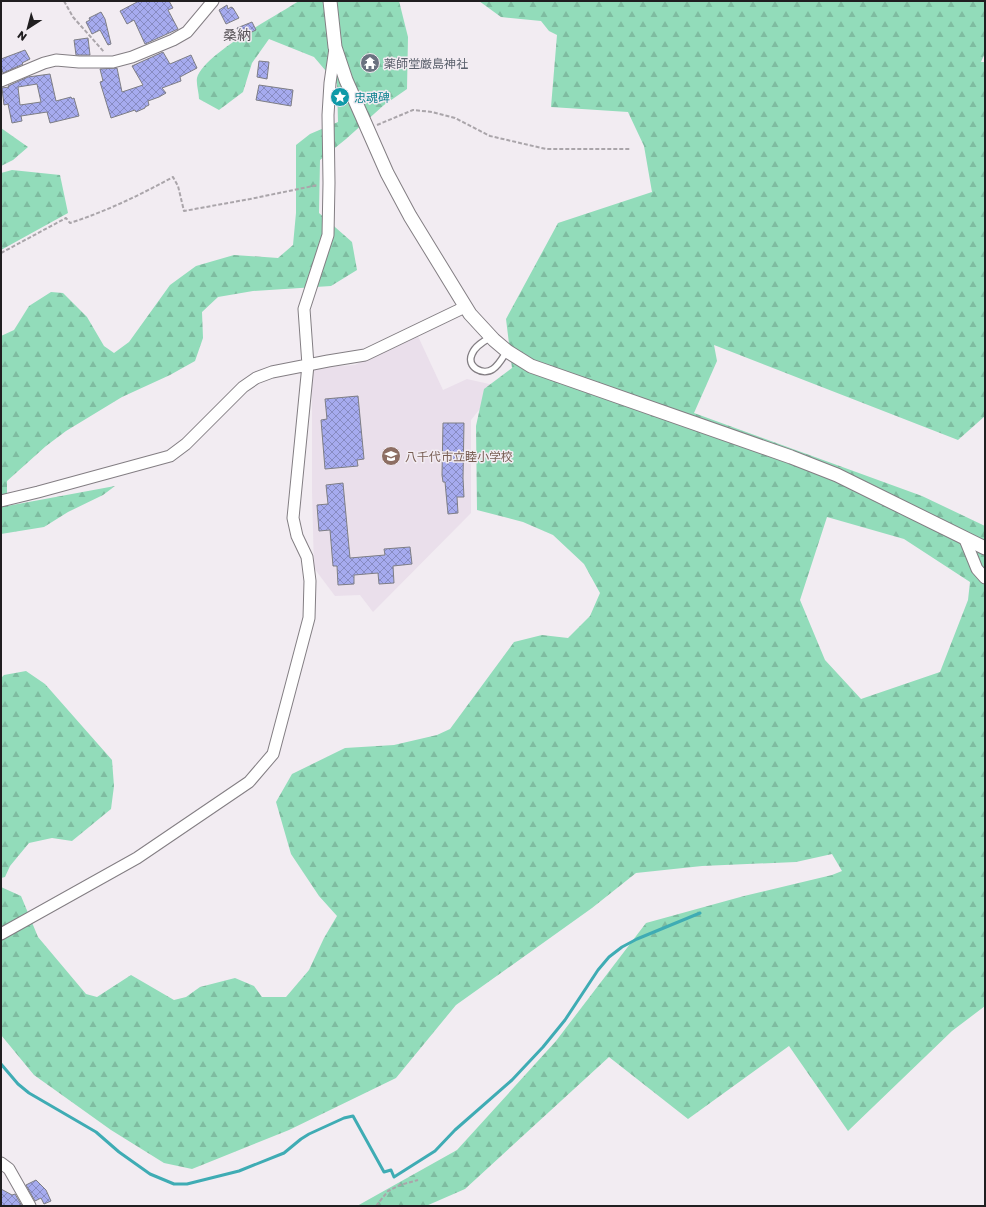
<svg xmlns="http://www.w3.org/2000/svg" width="986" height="1207" viewBox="0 0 986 1207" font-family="'Golos Text','Noto Sans JP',sans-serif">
<defs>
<pattern id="forest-firs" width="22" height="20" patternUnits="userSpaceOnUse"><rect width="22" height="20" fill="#92dcba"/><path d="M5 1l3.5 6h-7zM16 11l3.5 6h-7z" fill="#7ebca0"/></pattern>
<pattern id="building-cross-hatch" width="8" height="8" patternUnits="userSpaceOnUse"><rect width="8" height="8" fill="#a6abef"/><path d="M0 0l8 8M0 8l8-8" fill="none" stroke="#878bc1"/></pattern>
</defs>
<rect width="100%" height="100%" fill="#f2ecf2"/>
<path fill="#eadfeb" d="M416 332 443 390 467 379 498 386 471 420V513L373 612 360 595 335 596 314 568 312 492V368L355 365Z"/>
<path fill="url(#forest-firs)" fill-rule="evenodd" d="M299 1H399L408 37 407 89 384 105 346 139 320 160 319 213 352 242 357 270 331 286 253 291 218 297 202 312 203 338 195 361 170 375 122 397 66 431 46 446 7 481V506L115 486 103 495 68 512 44 527 1 534V336L14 330 29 306 51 292 63 293 87 317 104 346 114 353 129 342 170 285 196 266 234 255 278 258 293 245 296 213V145L310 134 338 122 337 84 314 57 269 39 252 63 243 92 219 110 199 99C199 93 196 84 197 78 203 55 277 15 299 1Z
M479 1H985V53L981 62H985V416L958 440 714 345 717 361 694 413 922 496 985 526V1006L952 1031 848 1131 789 1046 688 1119 609 1057 465 1189 426 1206H357L457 1150 556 1041 646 923 744 896 832 875 842 871 832 854 796 862 702 866 636 873 592 908 456 1005 396 1078 289 1130 192 1169 164 1163 111 1130 34 1075 1 1035V887L21 896 38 937 86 994 97 997 131 975 174 1000 186 997 200 987 235 978 254 986 262 997H286L309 970 324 938 337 916 319 896 291 854 276 802 292 774 345 748 394 745 437 735 450 729 514 642 542 635 568 638 590 616 600 593 584 564 553 535 523 522 477 510 476 426 484 389 512 368 506 319 558 223 652 192 644 146 628 112 551 107 557 35 549 31 541 21 501 17ZM827 517 904 539 970 582 968 600 940 672 861 699 825 660 800 600Z
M1 128 28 147 13 160 1 166Z
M12 170 60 175 68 213 1 250V173Z
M26 671 45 684 112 760 114 786 111 809 72 841 52 838 29 843 10 866 5 877 1 878V678L4 675Z"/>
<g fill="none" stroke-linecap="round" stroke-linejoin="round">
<path stroke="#3facb4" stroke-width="3" d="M1 1064 18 1084 29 1093 96 1132 119 1152 150 1174 174 1184H187L239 1171 284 1153 301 1139 309 1134 344 1118 353 1116 384 1172 391 1170 394 1177 435 1151 455 1130 512 1080 543 1047 565 1020 598 970 609 957 622 947 637 939 700 913"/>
</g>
<path fill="url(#building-cross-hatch)" stroke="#7e7e85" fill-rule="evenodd" d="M139 1H169L173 8 168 10 178 29 145 44 134 20 127 24 120 11Z
M227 5 228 9 231 7 233 8 239 18 226 24 219 10Z
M101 12 105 19 111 44 108 45 100 30 92 34 86 22 90 20 89 18Z
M252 22 256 30 241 37 237 28Z
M88 38 90 55H76L74 40Z
M25 50 30 59 22 63 23 64 3 73 1 67V59Z
M163 52 170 64 191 55 197 68 180 77 181 81 162 88 166 93 159 97 148 101 149 105 145 107V108L136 112 135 110 111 118 100 82 103 81 100 69 117 68 122 92 143 85 132 66Z
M371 57 377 64 369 70 363 63Z
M259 61 269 62 267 79 257 77Z
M50 74 56 101 71 97 72 99 74 98 79 116 50 123 47 112 21 116 22 121 12 123 8 104 4 105 2 88 9 87 8 86 28 77ZM37 84 41 102 20 105 18 87Z
M259 85 293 90 291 106 256 100Z
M358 396 364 459 357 460 358 466 325 469 321 420 327 419 325 399Z
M443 423H464L463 478 464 497H457L458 513 448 514 445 482H443L442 475Z
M343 483 350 558 385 555 384 549 410 547 412 564 393 566 394 583 379 584 378 573 354 575V584L338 585 337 566H333L330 530 319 531 317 505 328 504 326 485Z
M36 1180 46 1190 51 1201 44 1204 41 1198 35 1201 26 1185Z
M1 1189 12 1195 15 1194 22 1206H1Z"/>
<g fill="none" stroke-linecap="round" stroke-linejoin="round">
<defs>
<path id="service" d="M491 337C484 341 475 346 472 354 466 367 483 376 493 369 499 365 503 357 507 351"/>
<path id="minor" d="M1 81 44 63 56 60 79 62H113L132 57 173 40 187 32 213 1
M1 501 38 492 170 456 186 444 243 387 256 378 272 372 328 361 365 355 465 307
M964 537 977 569 985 578
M1 934 137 858 249 782 273 754 309 618 310 581 307 557 297 536 293 518 308 365 304 309 328 235 329 183 328 115 330 83 335 48
M1 1163 9 1169 30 1206"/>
<path id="tertiary" d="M330 1 335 47 346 80 387 173 410 216 470 314 494 340 507 351 531 366 791 457 837 475 985 548"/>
</defs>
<use href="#service" stroke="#837e83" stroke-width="8"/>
<use href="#minor" stroke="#837e83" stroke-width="13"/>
<use href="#tertiary" stroke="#837e83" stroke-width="15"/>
<path stroke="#aaa5aa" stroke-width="2" stroke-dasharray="4 2" stroke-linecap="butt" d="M64 1 73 17 104 52
M377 125 413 110 432 112 455 118 490 136 546 149H630
M1 253 66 218 70 223C107 211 140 195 173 177L178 186 184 211 250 199 318 185
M376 1206 388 1191 400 1185 418 1180"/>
<use href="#service" stroke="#fff" stroke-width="5.5"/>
<use href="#minor" stroke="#fff" stroke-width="11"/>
<use href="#tertiary" stroke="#fff" stroke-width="13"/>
</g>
<defs>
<symbol id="temple-disc" viewBox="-11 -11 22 22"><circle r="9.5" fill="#6b7280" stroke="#f2ecf2"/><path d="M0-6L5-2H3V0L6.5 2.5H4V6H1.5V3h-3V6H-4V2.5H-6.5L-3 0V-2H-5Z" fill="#fff"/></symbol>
<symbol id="sight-disc" viewBox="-11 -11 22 22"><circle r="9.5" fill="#0f9aa8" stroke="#f2ecf2"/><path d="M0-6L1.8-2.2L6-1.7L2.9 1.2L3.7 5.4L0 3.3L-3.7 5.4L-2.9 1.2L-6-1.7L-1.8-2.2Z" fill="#fff"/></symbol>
<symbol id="school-disc" viewBox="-11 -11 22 22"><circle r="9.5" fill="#8d6e63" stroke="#f2ecf2"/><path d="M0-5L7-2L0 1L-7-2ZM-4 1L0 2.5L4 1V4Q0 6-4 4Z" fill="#fff"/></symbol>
</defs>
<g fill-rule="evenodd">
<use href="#temple-disc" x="359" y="52" width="22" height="22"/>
<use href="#sight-disc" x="329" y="86" width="22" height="22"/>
<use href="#school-disc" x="380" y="445" width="22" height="22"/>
</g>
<g text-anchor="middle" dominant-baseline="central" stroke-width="3" stroke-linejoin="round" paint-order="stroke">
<g font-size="12" fill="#5b616d" stroke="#f2ecf2" text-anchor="start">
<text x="384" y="63">薬師堂厳島神社</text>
</g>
<g font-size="12" fill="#0d838f" stroke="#f2ecf2" text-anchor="start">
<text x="354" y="97">忠魂碑</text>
</g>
<g font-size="12" fill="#785e54" stroke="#f2ecf2" text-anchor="start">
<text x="405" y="456">八千代市立睦小学校</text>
</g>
<g font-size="14" fill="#595459" stroke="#f2ecf2">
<text x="237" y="34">桑納</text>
</g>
</g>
<rect width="986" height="1207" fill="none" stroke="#201e20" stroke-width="4"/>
<g transform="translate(28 28) rotate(216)" stroke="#f2ecf2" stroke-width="3" paint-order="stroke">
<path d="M0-3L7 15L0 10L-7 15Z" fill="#201e20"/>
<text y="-6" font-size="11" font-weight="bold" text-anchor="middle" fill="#201e20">N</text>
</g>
</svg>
